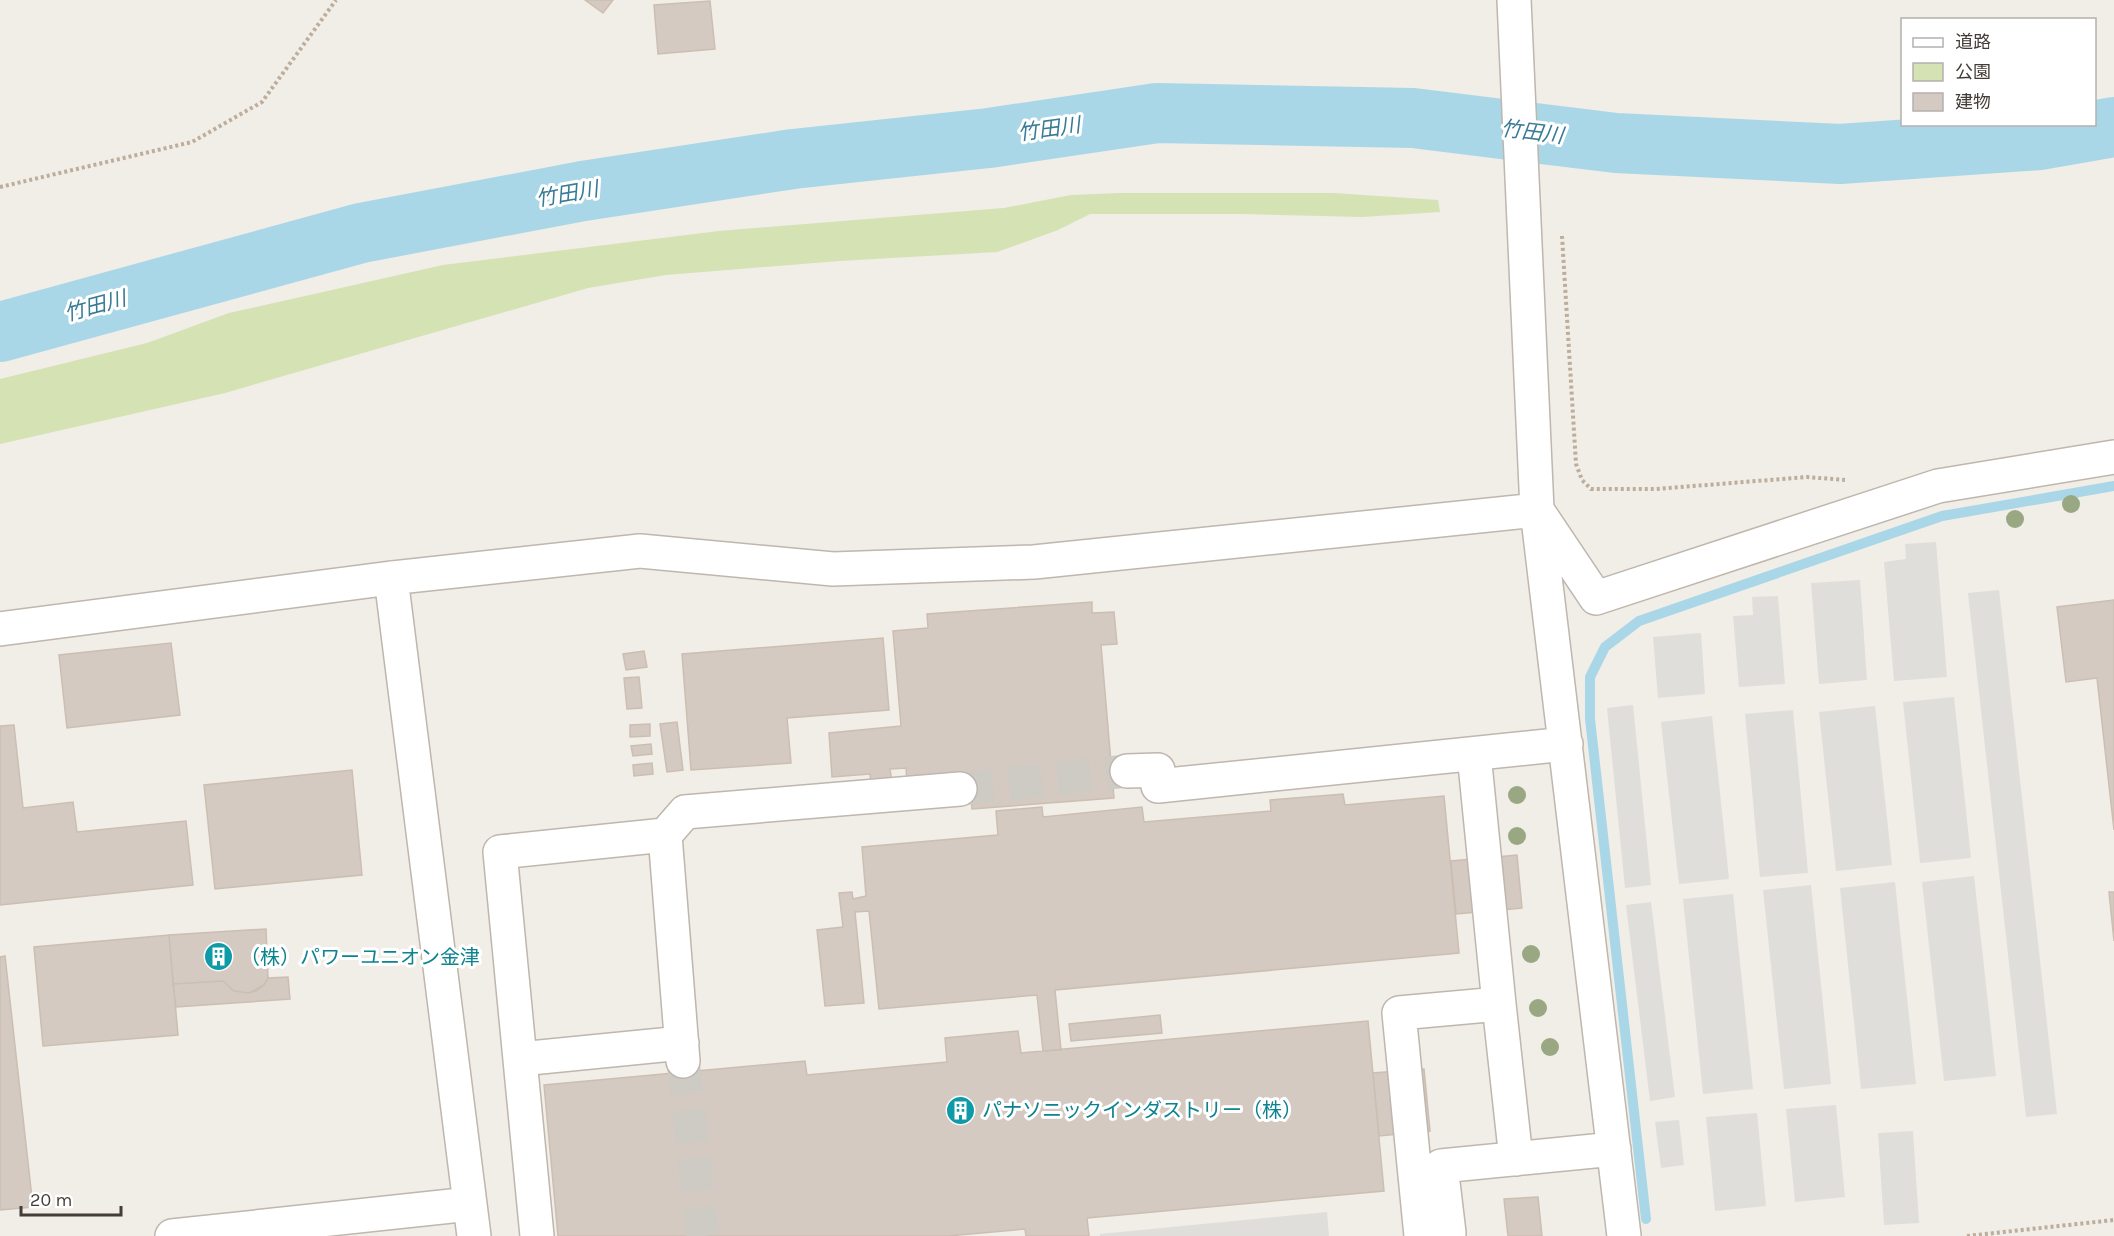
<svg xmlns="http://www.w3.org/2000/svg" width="2114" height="1236" viewBox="0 0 2114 1236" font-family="Karla,'Noto Sans JP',sans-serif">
<rect width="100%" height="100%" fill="#f1ede7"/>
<path fill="#d4e2b4" d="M1120 193H1333L1438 200 1440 212 1362 217 1241 214H1090L1058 230 997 252 839 261 666 275 588 288 225 393 0 444V379L147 343 229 313 443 265 719 231 1004 208 1071 195Z"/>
<path fill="#e0dedb" d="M1936 542 1947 677 1894 681 1884 562 1906 559 1905 544Z
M1860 580 1867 680 1819 684 1811 583Z
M1999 590 2057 1114 2026 1117 1968 593Z
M1778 596 1785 684 1739 687 1733 616 1753 615 1752 597Z
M1701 633 1705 694 1658 698 1653 637Z
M1954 697 1971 858 1920 863 1903 702Z
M1633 705 1651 885 1625 888 1607 708Z
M1875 706 1892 865 1836 871 1819 712Z
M1793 710 1808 873 1760 877 1745 714Z
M1712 716 1729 879 1679 884 1661 722Z
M1974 876 1996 1076 1944 1081 1922 882Z
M1895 882 1916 1084 1861 1089 1840 888Z
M1811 885 1831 1084 1784 1089 1763 890Z
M1733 894 1753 1089 1703 1094 1683 899Z
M1651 902 1675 1097 1650 1101 1626 905Z
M1836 1105 1845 1197 1795 1202 1786 1109Z
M1757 1113 1766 1206 1715 1211 1706 1117Z
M1679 1120 1684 1165 1661 1168 1655 1122Z
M1913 1131 1919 1223 1884 1225 1878 1133Z
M1327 1212 1329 1236H1100V1234Z"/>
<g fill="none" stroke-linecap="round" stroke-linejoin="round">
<path stroke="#a9d7e8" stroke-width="10" d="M1646 1219 1590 719V677L1605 647 1639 621 1942 516 2114 486"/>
<path stroke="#a9d7e8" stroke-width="60" d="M0 332 361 233 583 191 793 159 989 138 1157 113 1413 118 1616 143 1840 154 2040 140 2114 127"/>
</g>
<path fill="#d5cac1" stroke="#ccbeb2" stroke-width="1.5" d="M585 0H613L603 13Z
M710 1 715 49 658 54 654 5Z
M2114 600V830L2097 678 2066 682 2057 607Z
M1092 602V613L1114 612 1117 644 1101 645 1114 798 972 809 970 776 907 781 906 768 890 769 892 782 871 784 870 774 832 777 829 733 901 726 893 631 928 628 927 614Z
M883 638 889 710 787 718 791 763 691 770 682 654Z
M171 643 180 715 67 728 59 655Z
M644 651 647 667 626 670 623 654Z
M639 677 642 708 627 709 624 678Z
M677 722 683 770 667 772 660 724Z
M650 724V736L630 737V725Z
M14 725 23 808 73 802 77 832 186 821 193 885 0 905V726Z
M651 744 652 754 633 756 631 746Z
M652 763 653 774 634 776 633 765Z
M352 770 362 875 215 889 204 785Z
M1343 794 1345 805 1444 796 1459 953 1055 990 1061 1050 1043 1051 1037 995 879 1009 869 911 855 912 864 1003 825 1006 817 930 843 927 839 893 852 892 853 899 866 896 862 847 998 835 996 811 1042 807 1043 817 1142 807 1144 822 1271 811 1270 800Z
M1517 855 1522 908 1456 914 1451 861Z
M2109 892H2114V941Z
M266 929 268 978 264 985 256 991 249 993 234 991 223 981 173 984 169 935Z
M169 935 178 1035 43 1046 34 947Z
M5 956 33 1207 0 1210V957Z
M288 977 290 999 176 1007 173 984 223 981 234 991 249 993 264 985 268 978Z
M1160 1015 1162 1033 1071 1041 1069 1024Z
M1368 1021 1384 1191 1087 1218 1089 1236H1026L1025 1229 948 1236H558L544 1085 805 1061 807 1075 947 1062 945 1038 1018 1031 1021 1053Z
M1424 1069 1430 1131 1379 1136 1373 1073Z
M1538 1197 1542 1236H1508L1504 1199Z"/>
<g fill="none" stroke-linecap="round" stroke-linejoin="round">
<path stroke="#cecac4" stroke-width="33" stroke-dasharray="33 16" stroke-linecap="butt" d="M960 789 1127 771
M683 1061 703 1236"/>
<defs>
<path id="minor" d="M1514 0 1537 510 1624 1236
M391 578 474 1236
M0 629 391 578 640 551 833 569 1034 562 1537 510 1596 598 1938 486 2114 457
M1127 771 1158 770V786L1566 744
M665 835 683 1061
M1499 1004 1516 1159
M520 1059 682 1043
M172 1236 470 1204
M537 1236 500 852 665 835 685 812 960 789
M1421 1236 1399 1013 1499 1004 1474 754
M1422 1236 1449 1233 1441 1166 1614 1149"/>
</defs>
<use href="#minor" stroke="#bfb6ae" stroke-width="36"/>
<path stroke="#bcad9d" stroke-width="4" stroke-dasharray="3 3" stroke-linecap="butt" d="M0 187 192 142 262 102 336 0
M1562 236 1576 464 1582 480 1591 489H1656L1807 477 1845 480
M1967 1236 2114 1220"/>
<use href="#minor" stroke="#fff" stroke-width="33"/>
</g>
<g fill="#99a882">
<circle cx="2071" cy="504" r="9"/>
<circle cx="2015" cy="519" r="9"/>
<circle cx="1517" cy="795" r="9"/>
<circle cx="1517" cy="836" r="9"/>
<circle cx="1531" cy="954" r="9"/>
<circle cx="1538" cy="1008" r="9"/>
<circle cx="1550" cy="1047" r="9"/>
</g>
<defs>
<symbol id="building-disc" viewBox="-11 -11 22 22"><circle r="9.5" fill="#0f9aa8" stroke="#fff"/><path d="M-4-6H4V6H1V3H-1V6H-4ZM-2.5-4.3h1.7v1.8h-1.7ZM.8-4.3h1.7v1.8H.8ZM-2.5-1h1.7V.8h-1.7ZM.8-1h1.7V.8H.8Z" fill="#fff"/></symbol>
</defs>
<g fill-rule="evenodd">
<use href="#building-disc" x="202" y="940" width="33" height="33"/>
<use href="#building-disc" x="944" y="1094" width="33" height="33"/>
</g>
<g text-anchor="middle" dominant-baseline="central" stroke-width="6" stroke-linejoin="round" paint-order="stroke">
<g font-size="20" fill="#0d838f" stroke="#fff" text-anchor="start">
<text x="240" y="957">（株）パワーユニオン金津</text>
<text x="982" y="1110">パナソニックインダストリー（株）</text>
</g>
<g font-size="21" font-style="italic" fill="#377b95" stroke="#fff">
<text transform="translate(1049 129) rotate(-8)">竹田川</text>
<text transform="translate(1532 132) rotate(7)">竹田川</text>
<text transform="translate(567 194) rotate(-10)">竹田川</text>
<text transform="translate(95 306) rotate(-15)">竹田川</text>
</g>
</g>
<rect x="1901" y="18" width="195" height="108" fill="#ffffff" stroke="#b4b1af" stroke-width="1.5"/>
<rect x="1913" y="38" width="30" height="9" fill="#ffffff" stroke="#b4b1af" stroke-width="1.5"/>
<text x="1955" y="48" font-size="18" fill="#443d37">道路</text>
<rect x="1913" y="63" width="30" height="18" fill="#d4e2b4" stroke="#b4b1af" stroke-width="1.5"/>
<text x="1955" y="78" font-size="18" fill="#443d37">公園</text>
<rect x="1913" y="93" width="30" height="18" fill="#d5cac1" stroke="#b4b1af" stroke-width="1.5"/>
<text x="1955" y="108" font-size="18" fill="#443d37">建物</text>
<path d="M21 1206v9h100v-9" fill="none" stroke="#443d37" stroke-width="3"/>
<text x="30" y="1206" font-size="18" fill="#443d37" stroke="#ffffff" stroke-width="4.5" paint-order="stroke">20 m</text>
</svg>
